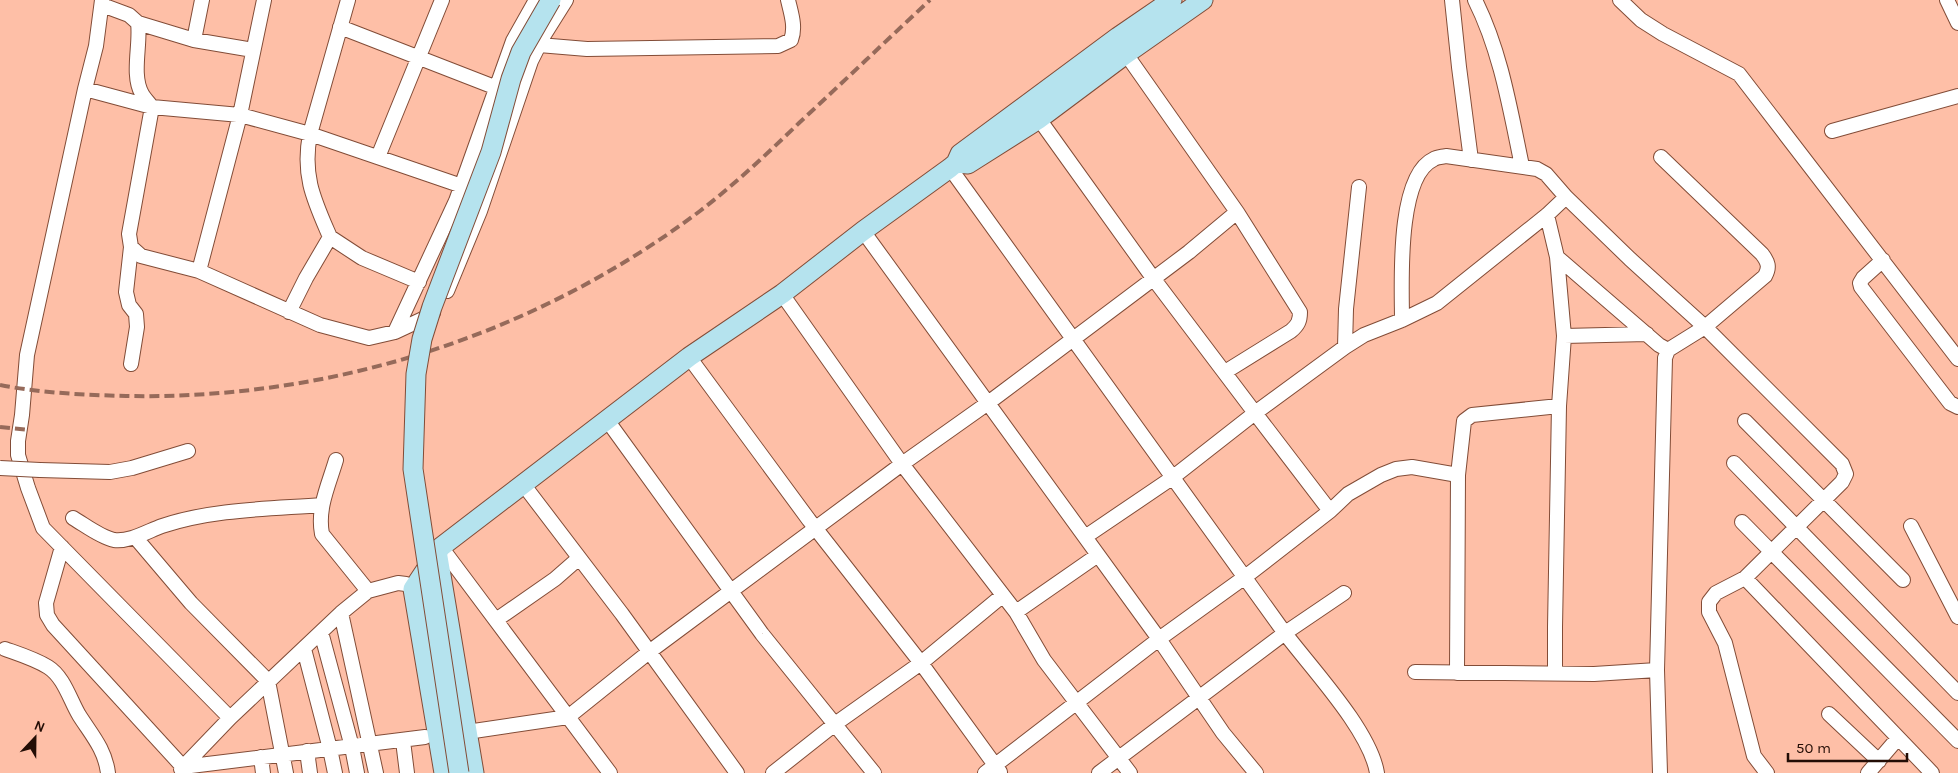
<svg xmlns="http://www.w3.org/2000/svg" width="1958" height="773" viewBox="0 0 1958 773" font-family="Karla,sans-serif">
<rect width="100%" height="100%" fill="#febfa7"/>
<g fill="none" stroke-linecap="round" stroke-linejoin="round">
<defs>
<path id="street" d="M264 0 240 115 199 271 320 325 369 338 395 332 427 317 433 313
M1452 0 1459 67 1471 160
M1475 0C1501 52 1510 109 1522 166
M1620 0 1641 20 1663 34 1739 74 1958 359
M1947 0 1958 23
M102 5 129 15 138 23C141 44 131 75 142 94 145 99 149 103 152 107L129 234 131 247 141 256 199 271
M138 23 194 40 253 50
M340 27 497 88
M194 40 202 0
M539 45 587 49 778 46 791 40C796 27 791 13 788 0
M1126 54 1237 212 1300 312C1300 321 1298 325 1291 331L1225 372
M85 89 96 46 102 0
M1039 119 1153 278 1255 413 1172 478 1085 537
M1832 131 1958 96
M378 157 442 0
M950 168C1061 323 1172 478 1284 632 1311 668 1370 730 1377 773
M1547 215 1557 257 1564 336 1559 406 1555 627V674
M863 231 1159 639 1223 733 1256 773
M330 237 362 258 419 282
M131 247 126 292 129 305 136 314 137 327 131 364
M1557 257 1659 345 1668 350
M1883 260 1863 278 1860 283 1861 287 1950 403 1958 407
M447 291 480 211 531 61 544 35 566 0
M782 294 902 464 1016 612 1044 660 1130 773
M289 312 306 278 330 237C314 200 302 176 310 134L348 0
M1402 320C1402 285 1396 176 1434 159 1437 157 1442 157 1446 156L1537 169 1546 174 1566 197 1630 259 1705 327 1842 464 1846 474 1842 482 1745 578 1716 593 1709 602V612L1725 643 1754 756 1767 773
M395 332 456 201 513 41 536 0
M1564 336 1647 334
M1345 347 1346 309 1359 187
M689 357 809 520 921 663 1000 772
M607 420 762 634 874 773
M1745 421 1903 580
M336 460C329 484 317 508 322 534L368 591
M1734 463 1958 693
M40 470 110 472 132 468 188 451
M523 484 622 614 737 773
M1330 511 1255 413 1345 347 1364 335 1402 320 1437 303 1547 215 1566 197
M73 518C85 525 100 537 114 540 130 542 148 531 162 526 213 509 269 509 322 505
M1742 522 1958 741
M1911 526 1958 617
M135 537 191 603 268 681 286 773
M62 547 46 603 47 615 53 625 183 767 425 737
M441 547 610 773
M1745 578 1932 773
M1016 612 1098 555
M341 613 376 773
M496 620 555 579 579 558
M321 632 352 747 357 773
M5 649C19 654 35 659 48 667 64 677 70 700 79 715 91 734 105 749 108 773
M304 649 330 749 335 773
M1657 670 1665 358 1668 350 1705 327 1765 276C1770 267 1768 262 1762 254L1661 157
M1415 672 1594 674 1657 670 1660 773
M1457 673 1458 475 1464 421 1472 415 1559 406
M1829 714 1879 761
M230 718 43 528 28 488 18 455V441L22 415 27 355 85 89 152 107 240 115 310 134 462 186
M467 732 568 717 649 652 902 464 988 403 1189 252 1237 212
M403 741 407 773
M307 751 310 773
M261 757 263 773
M181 769 230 718 341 613 368 591 398 583 406 584 413 589
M773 773 835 724 921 663 1002 596
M985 773 1159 639 1245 577 1330 511 1348 494 1381 475 1396 469 1412 467 1458 475
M1099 773 1285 633 1344 593
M1868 773 1898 738"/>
<path id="secondary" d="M956 163 968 164 1039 119 1126 54 1203 0
M437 551 474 773
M444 773 413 589 441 547 689 357 782 294 863 231 950 168 956 163 960 154 1118 37 1172 0"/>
</defs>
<use href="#street" stroke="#824c37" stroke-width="16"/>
<use href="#secondary" stroke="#824c37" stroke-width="21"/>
<use href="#street" stroke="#fff" stroke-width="14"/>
<use href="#secondary" stroke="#b5e3ee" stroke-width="19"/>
<path stroke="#966a5a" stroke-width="4" stroke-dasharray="10 5" stroke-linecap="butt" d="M0 385C41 393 85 395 126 396 332 400 535 335 700 211 735 184 767 154 799 123 843 82 886 41 930 0
M0 427 29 430"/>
<defs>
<path id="street-bridge" d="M0 468 40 470"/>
<path id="secondary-bridge" d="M459 773 413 469 416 374 422 339 432 307 491 152 511 79 521 52 551 0"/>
</defs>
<use href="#street-bridge" stroke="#824c37" stroke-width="16" stroke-linecap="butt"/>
<use href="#secondary-bridge" stroke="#824c37" stroke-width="21" stroke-linecap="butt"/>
<use href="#street-bridge" stroke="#fff" stroke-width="14"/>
<use href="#secondary-bridge" stroke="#b5e3ee" stroke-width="19"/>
</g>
<g transform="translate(35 738) rotate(22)" stroke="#febfa7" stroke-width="4" paint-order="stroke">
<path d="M0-4L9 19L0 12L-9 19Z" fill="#230d05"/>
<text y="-8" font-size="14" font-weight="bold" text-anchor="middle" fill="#230d05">N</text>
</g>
<path d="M1788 753v8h119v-8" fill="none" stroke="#230d05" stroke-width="2.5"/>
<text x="1796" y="753" font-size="15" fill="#230d05" stroke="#febfa7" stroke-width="4" paint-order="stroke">50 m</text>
</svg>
